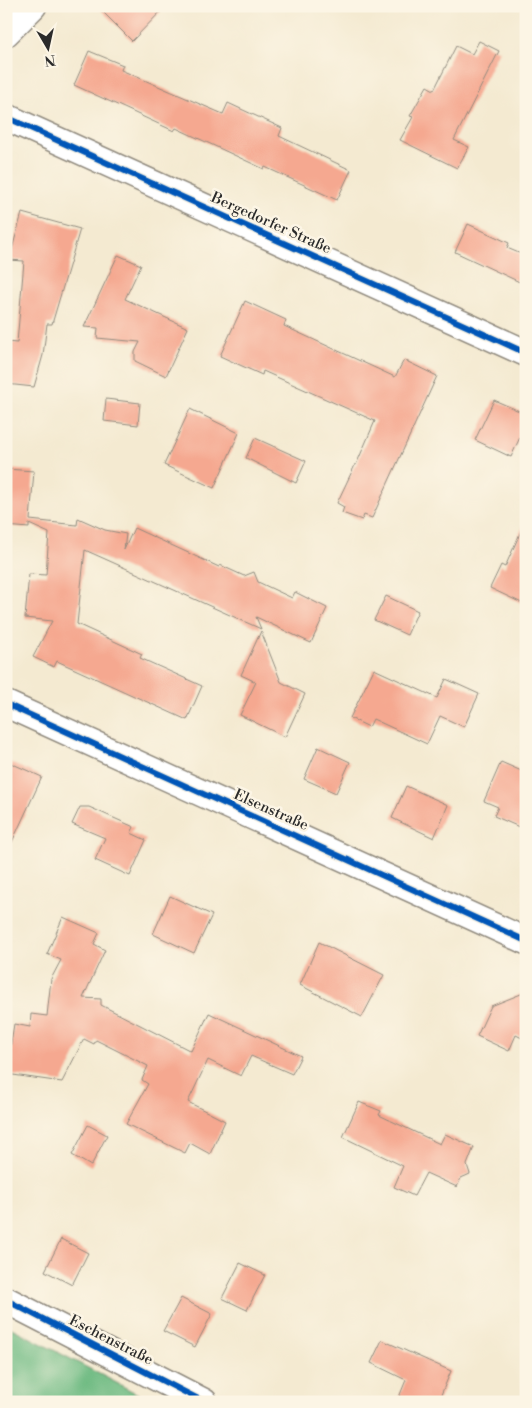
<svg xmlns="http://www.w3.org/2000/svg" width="532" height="1408" viewBox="0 0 532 1408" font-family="'Libre Bodoni',serif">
<rect width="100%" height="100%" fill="#fcf5e5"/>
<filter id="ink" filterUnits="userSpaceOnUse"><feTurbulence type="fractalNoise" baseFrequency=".02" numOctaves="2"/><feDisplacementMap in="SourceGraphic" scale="10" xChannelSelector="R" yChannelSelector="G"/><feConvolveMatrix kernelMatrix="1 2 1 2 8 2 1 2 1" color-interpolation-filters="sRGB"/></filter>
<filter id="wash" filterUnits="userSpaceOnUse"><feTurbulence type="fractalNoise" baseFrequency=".0096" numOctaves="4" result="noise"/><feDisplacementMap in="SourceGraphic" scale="20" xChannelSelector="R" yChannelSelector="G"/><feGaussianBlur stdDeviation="1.12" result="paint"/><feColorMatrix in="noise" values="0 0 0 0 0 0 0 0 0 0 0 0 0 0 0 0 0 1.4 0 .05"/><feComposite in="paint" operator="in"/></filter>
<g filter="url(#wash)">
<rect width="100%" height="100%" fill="#f4ead1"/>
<path fill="#6fbb83" stroke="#4d7357" d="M6 1325 153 1402H6Z"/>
<g id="blocks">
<path fill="#f5a890" d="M97 6H166L132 41Z
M479 41 499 51 454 140 469 147 457 168 400 140 413 117 410 116 427 86 434 90 456 46 472 54Z
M89 51 123 65 121 70 223 114 228 103 282 128 279 136 351 170 337 200 265 167 264 169 176 128 174 131 74 85Z
M22 213 80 229 52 324H47L43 355 34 387 6 384V342L17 343 24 261 9 260Z
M468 224 509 243 507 248 526 256V285L455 252Z
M118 255 141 265 125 299 188 328 166 376 135 361V352L140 342 97 338 98 328 84 327Z
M245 301 286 320 284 326 395 377 404 360 437 376 372 518 364 515 362 520 342 513 344 507 337 503 355 465H356L375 421 263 371 262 375 220 356Z
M106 399 140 403 138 425 104 421Z
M494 400 526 414V424L511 457 475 440Z
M190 409 239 433 214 488 164 465Z
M255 438 306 461 296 483 246 458Z
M6 469 34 471 30 520 77 525 78 518 105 530 126 534 124 550 134 528 219 567 220 565 244 576 254 572 258 582 292 598 295 592 327 608 311 643 256 617 261 629 85 550 77 624 142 654 140 658 202 686 187 720 57 661 54 667 33 657 52 621 25 618 29 574 46 575 49 533 29 524V528L6 526Z
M526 520V605L490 588 501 565 505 567Z
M386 596 418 611 407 635 374 620Z
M261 631 281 682 305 694 285 737 240 715 256 682 241 675Z
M374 669 437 698 446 679 479 694 464 727 440 716 427 744 373 719 369 727 350 718Z
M318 747 350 762 336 793 304 779Z
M6 761 42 777 6 855Z
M501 762 526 773V830L494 816 498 807 484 801Z
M406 786 448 805 434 838 392 818Z
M80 807H89L134 827 131 833 146 840 130 876 95 860 105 838 72 824Z
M170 896 212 915 194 953 153 934Z
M63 917 99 933 94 944 105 950 83 998 101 999V1005L191 1051 209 1013 301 1056 292 1074 251 1056 241 1076 208 1060 188 1102 225 1121 210 1154 190 1143 185 1153 126 1124 148 1084 142 1080 148 1066 96 1040 94 1044 84 1039 62 1082 6 1074 14 1024 30 1027 31 1014 47 1016 51 979 61 960 47 954Z
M319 942 384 975 362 1017 300 985Z
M526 992V1040L516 1035 509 1051 477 1036 491 1006Z
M359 1102 381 1111 379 1115 440 1144 445 1134 474 1147 467 1165 470 1174 461 1178 457 1187 426 1173 414 1196 394 1187 403 1166 343 1137Z
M88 1125 107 1135 91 1166 72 1155Z
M61 1239 88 1253 72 1285 45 1271Z
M240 1263 265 1275 247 1310 222 1298Z
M181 1298 212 1314 195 1347 163 1331Z
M382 1340 451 1371 438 1402H397L406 1380 371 1363Z"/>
</g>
</g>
<g filter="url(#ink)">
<use href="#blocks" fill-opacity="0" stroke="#908a7e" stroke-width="1"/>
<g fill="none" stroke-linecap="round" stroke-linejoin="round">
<defs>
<path id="street" d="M6 33 33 6
M6 117 526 353
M6 704 526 941
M6 1300 204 1402"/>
</defs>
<use href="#street" stroke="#908a7e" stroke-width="29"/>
<use href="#street" stroke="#fff" stroke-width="26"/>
<defs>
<path id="cycleway" d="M6 117 526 353
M6 704 526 941
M6 1300 204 1402"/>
</defs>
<use href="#cycleway" stroke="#fcf5e5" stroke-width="9"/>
<use href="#cycleway" stroke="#0057b8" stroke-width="6"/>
</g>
</g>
<g text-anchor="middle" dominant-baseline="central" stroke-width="5" stroke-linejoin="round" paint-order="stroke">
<g font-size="15" fill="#2b2b2b" stroke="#fcf5e5">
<text transform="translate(271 223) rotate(24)">Bergedorfer Straße</text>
<text transform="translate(271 810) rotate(24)">Elsenstraße</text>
<text transform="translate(111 1340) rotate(27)">Eschenstraße</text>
</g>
</g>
<rect width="532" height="1408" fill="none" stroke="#fcf5e5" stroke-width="25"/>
<g transform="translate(48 48) rotate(171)" stroke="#fcf5e5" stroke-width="4" paint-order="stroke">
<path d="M0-4L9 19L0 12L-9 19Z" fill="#2b2b2b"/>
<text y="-8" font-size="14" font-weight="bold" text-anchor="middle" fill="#2b2b2b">N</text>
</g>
</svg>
